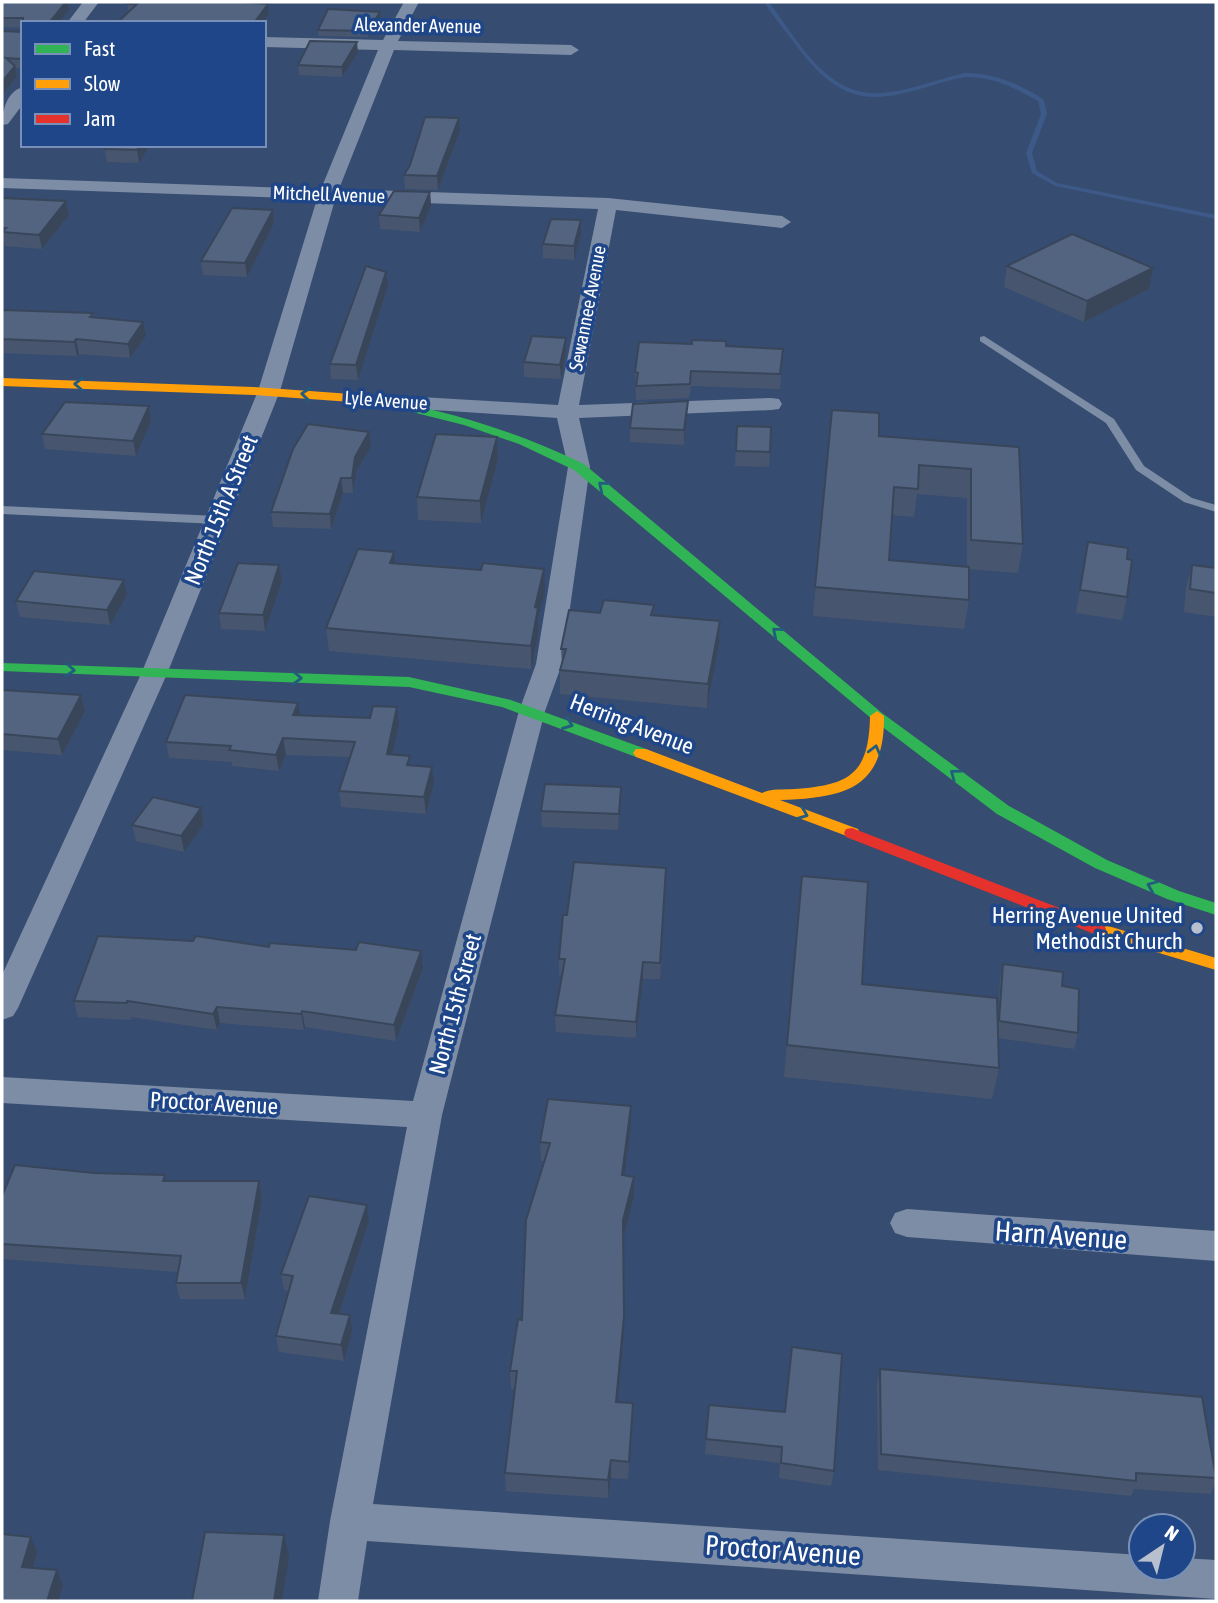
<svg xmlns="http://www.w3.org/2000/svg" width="1218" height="1603" viewBox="0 0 1218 1603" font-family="'Asap Condensed',sans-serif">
<rect width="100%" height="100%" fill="#364c70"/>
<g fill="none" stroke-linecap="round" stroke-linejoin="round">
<path fill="#3c5988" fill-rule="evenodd" d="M764 2H769C797 39 826 97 881 93 909 91 937 79 965 73 993 73 1021 84 1044 100L1047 114 1032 153 1037 171 1057 183 1216 215V219L1055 186 1032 173 1026 153 1041 114 1038 101C1015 88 993 76 965 77 937 82 909 95 880 97 839 99 815 71 793 41 783 28 772 15 764 2Z"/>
<path fill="#7d8da5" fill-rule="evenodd" d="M984 336 1114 419 1144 466 1192 498 1216 505V512L1184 502 1136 470 1106 423 980 341V337Z
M2 506 217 516 223 520 217 524 2 514Z"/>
<path fill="#7d8da5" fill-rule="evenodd" d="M83 2H99L83 23H67Z
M404 2H419L398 41 571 45 579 50 571 55 394 50 339 189 608 198 782 216 791 222 782 228 616 210 579 405 771 398 779 399 782 404 779 409 771 410 579 418 590 467 562 664 545 711 442 1115 373 1504 1141 1555V1568H1183V1558L1216 1560V1599L367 1541 358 1601H318L330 1521 407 1127 2 1103V1077L413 1101 519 711 536 664 568 467 557 418 403 408 395 407 392 402 395 397 403 396 558 405 598 209 335 200 280 391 167 674 18 1008 13 1016 2 1020V975L141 674 258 391 317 199 2 188V178L321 189 378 50 264 47V37L383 40Z
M23 87V104L8 124 2 125C2 111 7 91 23 87Z
M907 1209 1216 1231V1261L907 1237 895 1233 890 1223 895 1213Z"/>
<path fill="#30b455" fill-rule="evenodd" d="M351 394C433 406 509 428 584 464L882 713 1009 806 1107 860 1179 891 1216 903V915L1167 899 1095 868 997 814 872 719 574 470 519 444 464 425 412 412 347 401V395Z
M2 663 409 677 511 700 646 749 649 753 646 757H636L502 707 409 687 2 671Z"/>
<path fill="#ff9f0a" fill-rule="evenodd" d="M2 378 254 387 351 394 357 398 351 402 254 395 2 386Z
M877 711 884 716C885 789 844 798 780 800L858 829 860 833 858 837 852 838 636 757 633 753 636 749H646L762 793C771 788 784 790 795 789 850 785 869 774 870 716Z
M1098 923 1216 958V970L1092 933 1090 929 1092 925Z"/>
<path fill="#e5322d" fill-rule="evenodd" d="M852 828 1104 925 1106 929 1104 933H1092L846 837 844 833 846 829Z"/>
</g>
<path fill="#47566e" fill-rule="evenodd" d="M2 2H68L69 10 59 23H23V28L2 27Z
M127 4 269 14 129 12Z
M380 12 381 18 368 37 318 36V30Z
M2 31 23 32 22 69 15 68 17 76 2 95Z
M358 52 342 77 299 75 298 65Z
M459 118 460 131 438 190 405 189 404 175Z
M107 145H150L139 163 107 162 105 149Z
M430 192 431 206 420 232 380 229 379 215Z
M2 198 66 201 69 215 42 249 5 246 4 241H2Z
M273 210 274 223 247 277 203 275 201 261Z
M581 220V234L574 260 543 258V244Z
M1007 266 1149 289 1084 322 1004 287Z
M386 272 388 286 358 380 331 379 330 364Z
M2 311 93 313V317L143 322 146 336 130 358 79 354 77 356 2 353Z
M726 346 783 349 780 389 691 386 689 398 636 400 635 372Z
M566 352 561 379 524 377V362Z
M149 406 151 421 136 456 45 449 42 434Z
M832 410 879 436 1019 447 1023 544 1018 573 969 569V600L964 629 813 616ZM917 494 967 498V567L889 560 892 515 914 517Z
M687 416 684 445 630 442V428Z
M737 426 770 452 769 467 735 466Z
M369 432 371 447 356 472 353 493H343L331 529 273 527 271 512Z
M497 437 498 459 481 523 418 520 417 497Z
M1088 542 1127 559V597L1122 620 1076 613Z
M395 563 545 592 538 618 539 631 531 669 329 651 326 628Z
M279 565 282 581 265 631 221 629 219 613Z
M1192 565 1216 568V617L1184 612 1186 588Z
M124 580 127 595 110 625 20 617 16 601Z
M654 605 653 615 720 621 719 644 707 708 560 694V670L562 664 561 649 600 613Z
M2 690 81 695 85 711 62 755 2 750Z
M397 707 399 723 392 754 411 766 434 783 426 814 341 807 339 791 350 757 286 755 279 771 232 766V762L169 758 166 742 300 716 370 718Z
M621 803 618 830 542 827 541 811Z
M201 808 204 824 184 852 136 841 132 825Z
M666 868 660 979H643L636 1038 556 1032 555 1015 562 975H559V959L567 915Z
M802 876 862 984 998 1016 1000 980 1003 964 1062 986 1078 1033 1074 1049 998 1038 999 1068 992 1099 784 1077Z
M269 947 423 968 396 1041 305 1027 304 1030 220 1023 217 1030 131 1017V1020L78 1017 74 1001Z
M631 1106V1125L624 1175 634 1196 623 1238 624 1334 617 1402 632 1421 628 1479 611 1478 608 1498 506 1491 505 1473 515 1389H511L510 1371 522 1320 544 1161H541L540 1142Z
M166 1181H259L262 1198 245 1299H180L176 1283 178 1272 2 1259V1196Z
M369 1221 339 1314 352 1331 344 1361 279 1352 276 1336 289 1291 284 1290 281 1274Z
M880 1369 1216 1475V1480L1211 1494 1134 1489 1131 1496 878 1470 877 1384Z
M709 1405 834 1471 831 1486 779 1478 780 1463 705 1454Z"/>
<path fill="#39465a" d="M66 2H68L69 10 59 23H49Z
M268 4 269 14 263 23H254Z
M380 12 381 18 368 37V31Z
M357 42 358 52 342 77V67Z
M15 66 17 76 2 95V82Z
M459 118 460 131 438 190 437 176Z
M140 145H150L139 163 137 150Z
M430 192 431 206 420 232 419 218Z
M66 201 69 215 42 249 39 235Z
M273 210 274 223 247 277 245 263Z
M581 220V234L574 260V246Z
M1153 268 1149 289 1084 322 1087 301Z
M386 272 388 286 358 380 356 365Z
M143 322 146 336 130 358 128 344Z
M566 338V352L561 379 560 365Z
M76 339 79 354 77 356 74 342Z
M688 401 687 416 684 445V430Z
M149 406 151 421 136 456 133 441Z
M369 432 371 447 356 472 353 493 352 478 355 457Z
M497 437 498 459 481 523 480 501Z
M341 478 343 493 331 529 330 514Z
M394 552 396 575 390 563Z
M279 565 282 581 265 631 263 615Z
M544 569 545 592 538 618 539 631 531 669V646L535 607Z
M124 580 127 595 110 625 107 610Z
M720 621 719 644 707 708 708 684Z
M81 695 85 711 62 755 58 739Z
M298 703 301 719 293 715Z
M397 707 399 723 389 770 387 754Z
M283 738 286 755 279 771 276 755Z
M432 767 434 783 426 814 424 797Z
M621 787V803L618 830 619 814Z
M201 808 204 824 184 852 181 836Z
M421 951 423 968 396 1041 394 1025Z
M643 962V979L636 1038V1022Z
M217 1007 220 1023 217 1030 213 1014Z
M302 1011 305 1027 304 1030 301 1014Z
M631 1106V1125L622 1194V1175Z
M634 1177V1196L623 1239V1220Z
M259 1181 262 1198 245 1299 241 1283Z
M367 1205 369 1221 334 1329 331 1313Z
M350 1315 352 1331 344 1361 341 1345Z
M624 1316V1334L616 1420V1402Z
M611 1460V1478L608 1498V1480Z
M284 1535 289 1557 282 1601H274Z
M31 1537 37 1552 28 1582 22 1567Z
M57 1570 63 1585 58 1601H47Z"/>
<path fill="#526480" stroke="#39465a" stroke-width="2" d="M2 2H66L49 23H23V18H2Z
M128 2H242L268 4 254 23H117L137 4H127Z
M328 9 380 12 368 31 318 30Z
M2 31 23 32V56L20 59 6 58 15 66 2 82Z
M310 41 357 42 342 67 298 65Z
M425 117 459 118 437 176 404 175 410 165Z
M107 145H140L137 150 105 149Z
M394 191 430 192 419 218 379 215Z
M2 198 66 201 39 235 2 232 6 228H2Z
M232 208 273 210 245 263 201 261Z
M551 219 581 220 574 246 543 244Z
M1072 234 1153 268 1087 301 1007 266Z
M366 266 386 272 356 365 330 364Z
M2 310 93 313 90 317 143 322 128 344 76 339 74 342 2 339Z
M532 336 566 338 560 365 524 362Z
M692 340 726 341V346L783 349 780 374 691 371 690 384 636 386 638 373 635 372 639 342 692 344Z
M688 401 684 430 630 428 633 404Z
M65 402 149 406 133 441 42 434Z
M832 410 879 413V436L1019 447 1023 544 971 540V469L919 465 918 489 894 487 889 560 969 567V600L815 587Z
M308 424 369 432 355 457 352 478H341L330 514 271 512 293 449Z
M737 426 771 427 770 452 736 451Z
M436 434 497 437 480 501 417 497Z
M1088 542 1128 548 1127 559 1132 560 1127 597 1080 590Z
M358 549 394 552 390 563 481 570 483 563 544 569 535 607 538 608 531 646 326 628Z
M238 563 279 565 263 615 219 613Z
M1192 565 1216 568V593L1190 589Z
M34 571 124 580 107 610 16 601Z
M604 600 654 605 651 615 720 621 708 684 560 670 566 649H561L569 610 600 613Z
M2 690 81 695 58 739 2 734Z
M185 695 298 703 293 715 370 718 373 706 397 707 387 754 410 756 407 765 432 767 424 797 339 791 355 742 283 738 276 755 229 750 231 746 166 742Z
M545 784 621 787 619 814 541 811Z
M153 797 201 808 181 836 132 825Z
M574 862 666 868 660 963 643 962 636 1022 555 1015 565 959H559L563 915H567Z
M802 876 868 882 862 984 997 998 999 1068 787 1045Z
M98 936 193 941 196 936 269 947 270 943 356 950 359 942 421 951 394 1025 302 1011 301 1014 217 1007 213 1014 127 1001V1003L74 1001Z
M1003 964 1063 972 1062 986 1079 989 1078 1033 999 1021Z
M548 1099 631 1106 622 1175 634 1177 623 1220 624 1316 616 1402 633 1403 629 1462 611 1460 608 1480 505 1473 517 1371H510L518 1319 522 1320 526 1220 550 1143 540 1142Z
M15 1165 94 1173 165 1175 163 1181H259L241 1283H176L181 1256 2 1244V1196Z
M309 1196 367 1205 331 1313 350 1315 341 1345 276 1336 293 1276 281 1274Z
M792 1347 842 1354 834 1471 781 1463 782 1447 706 1439 709 1405 785 1412Z
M880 1369 1202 1397 1216 1478 1136 1473V1481L881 1454Z
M205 1532 284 1535 274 1601H192Z
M2 1534 31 1537 22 1567 57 1570 47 1601H2Z"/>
<defs><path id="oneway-chevron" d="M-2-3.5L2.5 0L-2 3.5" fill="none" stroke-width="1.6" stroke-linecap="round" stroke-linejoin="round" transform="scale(1.75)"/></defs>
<g stroke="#225c7e">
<use href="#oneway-chevron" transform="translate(79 384) rotate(-178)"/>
<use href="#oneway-chevron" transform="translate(306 394) rotate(-175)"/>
<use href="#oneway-chevron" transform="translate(603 486) rotate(-140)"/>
<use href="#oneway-chevron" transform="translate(777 632) rotate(-140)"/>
<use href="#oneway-chevron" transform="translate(70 670) rotate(3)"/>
<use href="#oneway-chevron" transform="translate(297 678) rotate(2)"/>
<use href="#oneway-chevron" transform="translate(568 724) rotate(21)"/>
<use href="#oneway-chevron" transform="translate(875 750) rotate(-75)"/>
<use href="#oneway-chevron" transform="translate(955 774) rotate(-143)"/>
<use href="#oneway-chevron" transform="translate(803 814) rotate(21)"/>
<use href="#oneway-chevron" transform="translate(1152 886) rotate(-157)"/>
</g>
<circle fill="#b9c0cd" stroke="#1e4688" stroke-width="2.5" cx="1197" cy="928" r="7"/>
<g text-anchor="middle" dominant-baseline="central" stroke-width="7" stroke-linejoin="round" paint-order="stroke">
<g font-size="19" fill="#fff" stroke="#1e4688">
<text transform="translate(418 25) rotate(1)">Alexander Avenue</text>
<text transform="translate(329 194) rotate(2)">Mitchell Avenue</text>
<text transform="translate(587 308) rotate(-79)">Sewannee Avenue</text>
<text transform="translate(386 400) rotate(4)">Lyle Avenue</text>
</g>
<g font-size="23" fill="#fff" stroke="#1e4688">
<text transform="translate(221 510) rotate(-68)">North 15th A Street</text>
<text transform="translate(632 724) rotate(21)">Herring Avenue</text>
<text transform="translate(455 1004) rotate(-75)">North 15th Street</text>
<text transform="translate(214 1103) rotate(3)">Proctor Avenue</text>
</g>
<g font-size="23" fill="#fff" stroke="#1e4688" text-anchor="end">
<text x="1183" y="915">Herring Avenue United<tspan x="1183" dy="26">Methodist Church</tspan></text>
</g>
<g font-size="28" fill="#fff" stroke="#1e4688">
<text transform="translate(1061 1235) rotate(4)">Harn Avenue</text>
<text transform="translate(783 1550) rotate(4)">Proctor Avenue</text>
</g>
</g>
<rect width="1218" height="1603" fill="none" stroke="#ffffff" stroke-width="7"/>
<rect x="21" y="21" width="245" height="126" fill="#1e4688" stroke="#7890b8" stroke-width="2"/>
<rect x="35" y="44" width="35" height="10" fill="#30b455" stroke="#7890b8" stroke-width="2"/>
<text x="84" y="56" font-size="21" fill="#ffffff">Fast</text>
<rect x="35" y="79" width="35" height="10" fill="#ff9f0a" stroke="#7890b8" stroke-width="2"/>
<text x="84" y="91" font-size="21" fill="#ffffff">Slow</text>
<rect x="35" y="114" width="35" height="10" fill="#e5322d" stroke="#7890b8" stroke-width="2"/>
<text x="84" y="126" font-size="21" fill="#ffffff">Jam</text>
<g transform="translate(1162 1547) rotate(35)"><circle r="33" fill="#1e4688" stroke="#7890b8" stroke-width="2"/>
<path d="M0-5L12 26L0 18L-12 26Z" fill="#b9c0cd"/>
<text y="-10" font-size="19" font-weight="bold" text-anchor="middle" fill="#ffffff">N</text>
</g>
</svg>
